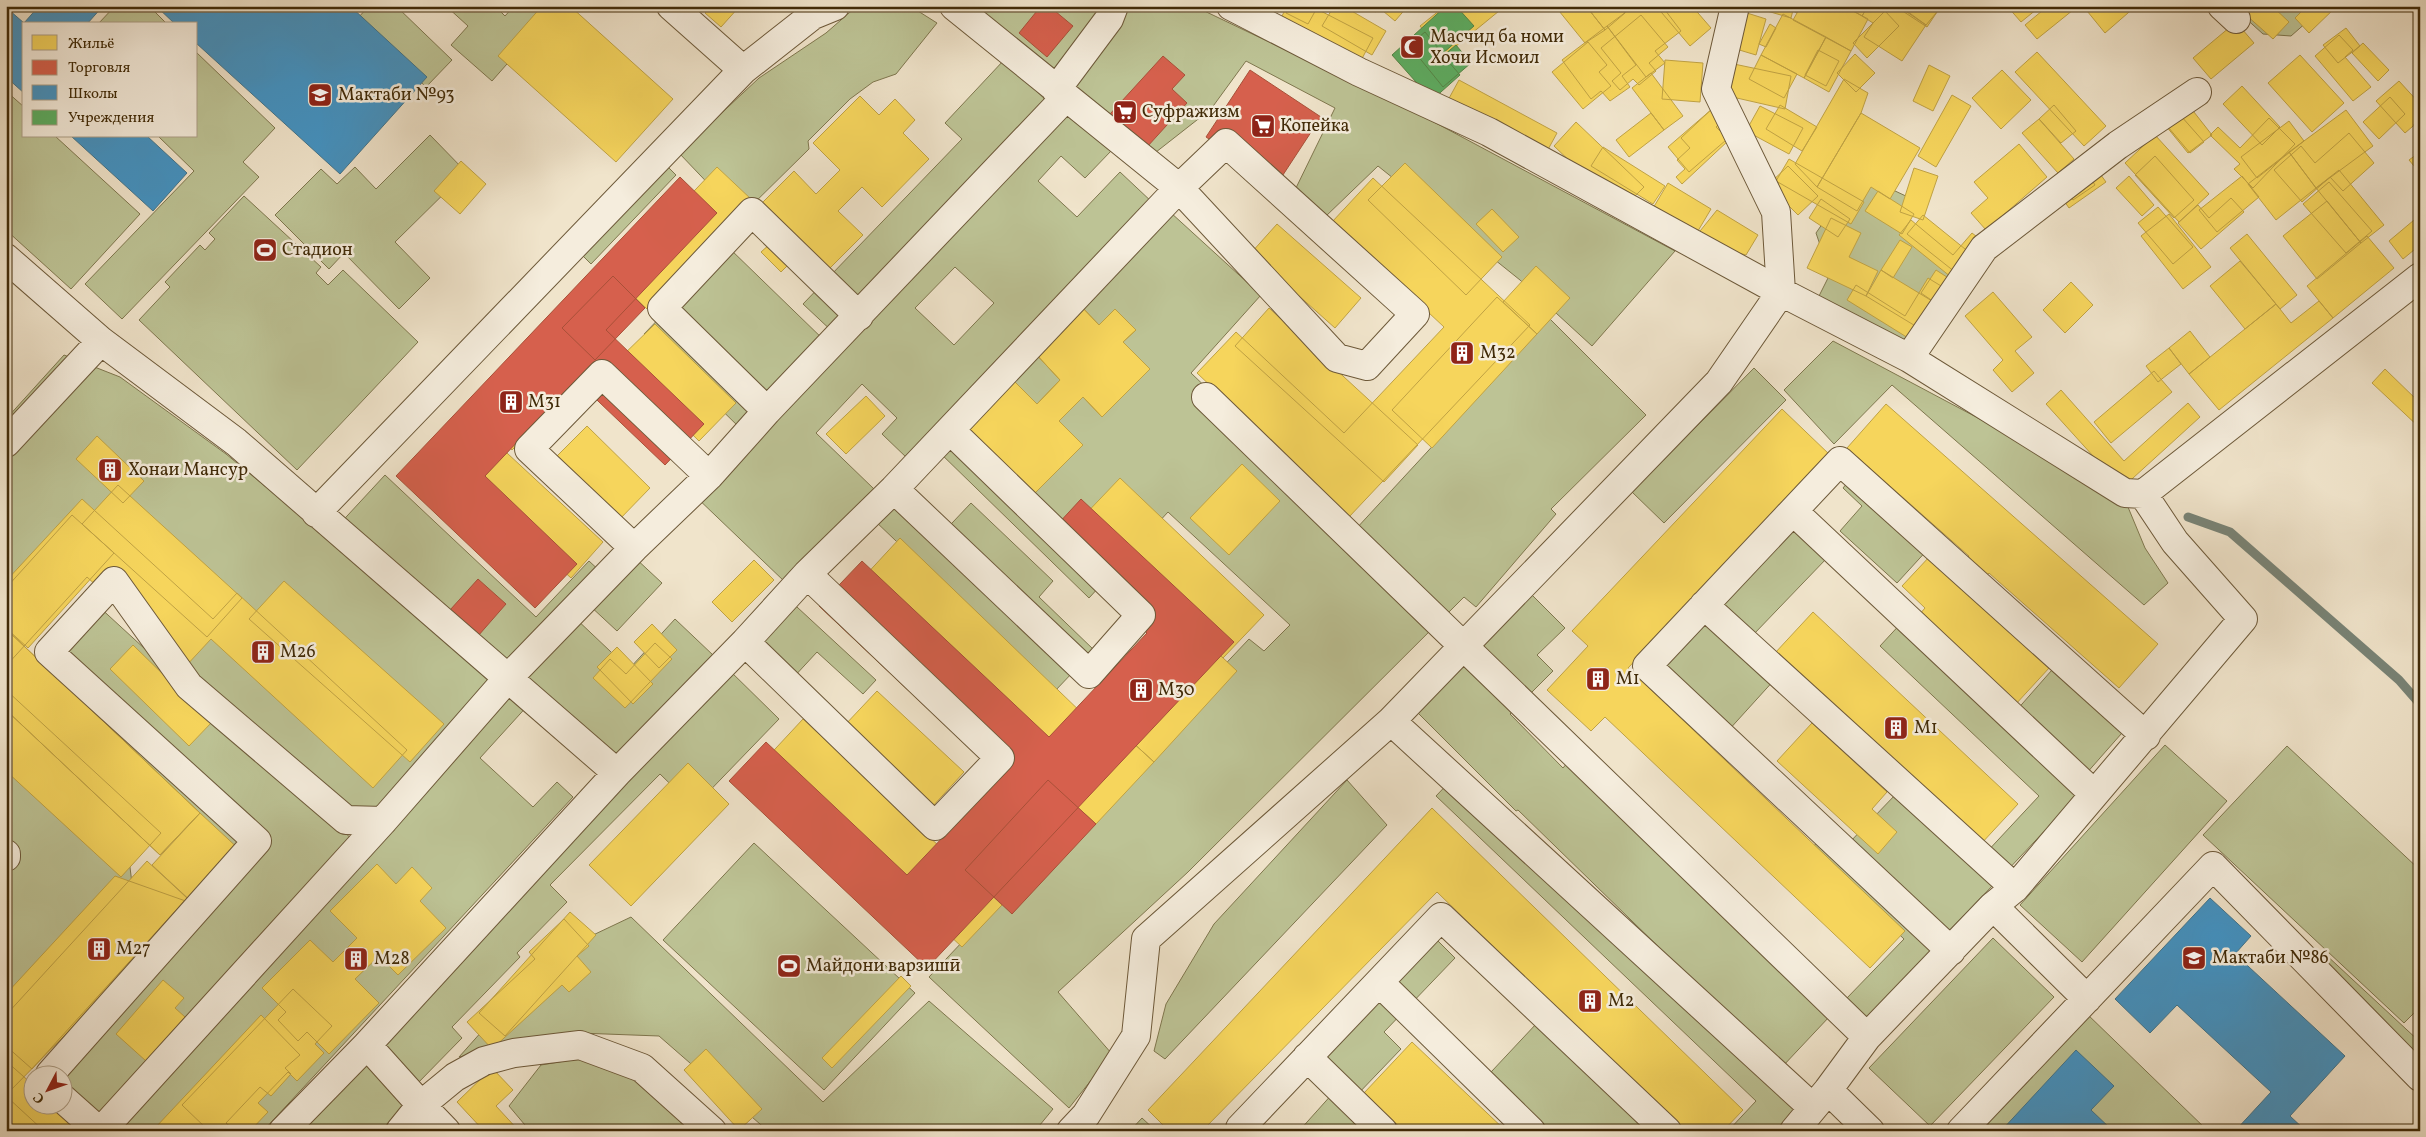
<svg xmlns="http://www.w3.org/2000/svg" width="2426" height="1137" viewBox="0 0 2426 1137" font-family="Vollkorn,serif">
<rect width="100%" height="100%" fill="#f0e4cb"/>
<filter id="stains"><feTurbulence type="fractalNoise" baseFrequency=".004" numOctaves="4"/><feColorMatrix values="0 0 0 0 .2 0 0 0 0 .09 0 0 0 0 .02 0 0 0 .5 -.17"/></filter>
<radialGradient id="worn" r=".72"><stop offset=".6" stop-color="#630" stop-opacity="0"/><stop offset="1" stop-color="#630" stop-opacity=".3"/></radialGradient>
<path fill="#bdc395" stroke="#7f774e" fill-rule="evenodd" d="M115 6H149L167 24H98Z
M369 6H396L452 60 426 87 356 20Z
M446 6H495L505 16 514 6H558L492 81 451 45 468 26Z
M857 6H910L937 23 896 74 873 82 850 99 808 141 809 149 740 217 679 153 759 78 826 33Z
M973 6H1194L1419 114 1675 251 1592 346 1520 280 1378 166 1325 217 1294 192 1335 108 1246 61 1211 109 1151 156Z
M2232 6H2325L2291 36 2263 34Z
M196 52 275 128 243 162 259 177 122 319 85 284 194 171 158 136H196Z
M1004 60 1053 107 835 334 803 304 962 139 945 123Z
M6 91 24 107V136H55L140 214 71 289 6 230Z
M1066 106 1111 151 1085 178 1061 156 1038 181 1077 217 1120 172 1153 203 908 459 882 434 897 418 862 384 816 433 874 489 785 582 693 494ZM955 267 994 303 954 345 915 308Z
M430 135 466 172 395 242 430 278 399 309 344 253 329 269 275 215 321 169 337 184 355 167 376 189Z
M661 160 676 175 591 264 576 249Z
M1857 173 1910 198 1900 219 1962 263 1916 347 1817 300 1830 274 1816 233Z
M244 196 321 267 316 273 328 285 343 270 418 342 297 470 139 320 170 287 165 282 200 245 205 250 215 239 209 233Z
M1170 212 1261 295 1191 373 1355 530 1550 319 1646 415 1551 509 1556 514 1476 607 1464 597 1188 872 1058 992 1112 1054 1069 1108 929 977 1249 639 1264 651 1290 625 1168 512 1089 598 936 449Z
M728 247 827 343 742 430 644 334Z
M1833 341 2123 495 2145 548 2168 583 2144 605 1892 385 1834 444 1784 390Z
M64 355 120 377 226 454 500 680 366 831 195 687 87 550 6 635V419Z
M1754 368 1786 400 1664 523 1632 492Z
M385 475 536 617 589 561 602 573 507 673 335 529Z
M1852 477 1930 547 1897 583 1840 531 1862 506 1843 488Z
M892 500 935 541 971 503 1053 581 1039 597 1094 650 1054 692 873 519Z
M1790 524 1827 558 1753 635 1717 601Z
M633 556 662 583 617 631 588 604Z
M784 595 876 680 863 694 817 652 792 679 745 637Z
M1532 595 1565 628 1537 655 1553 671 1510 714 1563 768 1577 751 1846 999 1904 939 1810 850 1825 834 1939 944 1852 1036 1830 1016 1782 1067 1518 810 1516 811 1416 711Z
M96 604 354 841 90 1131 62 1104V1074L240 866 31 675Z
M1704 612 1776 678 1727 732 1655 666Z
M573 616 629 669 675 619 714 656 611 766 516 677Z
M1904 620 2083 790 2004 874 1984 855 2039 796 1880 646Z
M2059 662 2129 725 2085 775 2015 712Z
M726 667 779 719 694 807 660 774 550 885 567 902 517 953 520 957 452 1027 462 1038 414 1087 363 1038Z
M512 686 530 703 480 758 533 807 557 782 573 797 263 1131H99Z
M6 726 127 843 136 916 6 1069Z
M2165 745 2227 801 2082 962 2020 905Z
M2287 746 2420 870V1007L2404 1023 2203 835Z
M1457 774 1803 1104 1777 1131H1728L1756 1101 1436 796Z
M1347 780 1387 825 1165 1059 1154 1051 1166 1004 1214 924Z
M1897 793 1994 884 1945 935 1847 845Z
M754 843 915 993 824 1090 663 940Z
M631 917 823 1102 929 1001 1053 1109 1035 1131H768L659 1036 579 1033 459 1057 549 956Z
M1431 934 1455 958 1384 1032 1401 1049 1355 1097 1313 1057Z
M1993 938 2054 997 1930 1126 1869 1068Z
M2324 953 2420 1042V1070L2314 963Z
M2085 1012 2208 1131H1995L1982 1119Z
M1537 1023 1652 1131H1523L1477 1087Z
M356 1052 420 1115 405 1131H275Z
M577 1059 641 1075 695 1131H530L509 1106 541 1065Z
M1334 1092 1376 1131H1299Z
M1142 1118 1156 1131H1130Z"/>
<path fill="#f6d55c" stroke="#c0a243" d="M542 6H570L673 99 616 162 498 56Z
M712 6H739V7L721 27 705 13Z
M1287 6H1311L1373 38 1358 66 1278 24Z
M1289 6H1318L1308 24 1286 13Z
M1334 6H1343L1386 31 1372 55 1322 26Z
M1368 6H1380L1376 12Z
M1387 6H1408L1395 21 1383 11Z
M1445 6H1495L1499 11 1444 56 1420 26Z
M1555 6H1586L1605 30 1585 43Z
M1586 6H1620L1625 13 1605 30Z
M1634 6H1662L1681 31 1655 51 1665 63 1646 77 1607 26Z
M1656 6H1692L1711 28 1690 46Z
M1750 6H1794L1791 18Z
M1784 6H1801L1797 13Z
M1801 6H1844L1868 19 1851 51 1793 20Z
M1844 6H1868L1862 16Z
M1868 6H1898L1926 25 1902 61 1864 37 1873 23 1862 16Z
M1900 6H1942L1926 25Z
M1904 6H1941L1927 27 1901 10Z
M2007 6H2035L2037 9 2021 22Z
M2048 6H2078L2037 39 2025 25Z
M2083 6H2136L2105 33Z
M2126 6H2136L2132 11Z
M2167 6H2178L2173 12Z
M2236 6H2272L2289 22 2273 39Z
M2307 6H2337L2309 33 2295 18Z
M2411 6H2420V16L2418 13Z
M1885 11 1899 26 1867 58 1853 43Z
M1747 13 1766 19 1756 55 1736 49Z
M1783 14 1826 37 1804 78 1761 55Z
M1641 15 1668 47 1649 63 1656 71 1639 85 1633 79 1620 90 1612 81 1621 73 1601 48Z
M2236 22 2254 43 2211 79 2193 58Z
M1770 24 1776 28 1766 47 1759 44Z
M1607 26 1636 65 1622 76 1630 87 1610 101 1601 91 1591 99 1562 60Z
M2346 28 2360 46 2338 63 2323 45Z
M2339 35 2353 50 2345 57 2371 87 2353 101 2315 56Z
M1826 37 1851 51 1829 92 1804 78Z
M1588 42 1607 65 1599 72 1611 86 1583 109 1552 72Z
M2363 43 2389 70 2378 81 2352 53Z
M1818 50 1839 61 1826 86 1805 75Z
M2037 52 2106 126 2084 146 2015 72Z
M1855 54 1875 73 1856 92 1837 73Z
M1761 55 1797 74 1784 98 1749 79Z
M2300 55 2344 103 2312 132 2268 83Z
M1665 60 1703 63 1700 102 1662 99Z
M1734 64 1791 76 1785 109 1728 96Z
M1929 65 1950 76 1933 111 1913 101Z
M2002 70 2031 100 2001 129 1972 98Z
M1651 73 1683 116 1664 130 1632 88Z
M1844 79 1868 93 1861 113 1817 187 1795 164Z
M1459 80 1557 133 1545 155 1447 102Z
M2399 81 2420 104V120L2405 133 2376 101Z
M2242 86 2280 127 2262 145 2223 104Z
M1952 95 1971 106 1936 167 1918 156Z
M860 96 879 115 895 99 915 120 903 133 929 159 882 207 862 187 838 211 863 235 812 286 790 263 781 272 761 252 770 244 745 220 794 171 816 194 840 170 813 143Z
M2390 97 2405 114 2379 139 2363 122Z
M1780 105 1817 127 1802 151 1766 129Z
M2054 105 2076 131 2061 143 2039 119Z
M1760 106 1803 128 1789 154 1746 131Z
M1714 107 1724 119 1716 127 1729 140 1682 184 1676 177 1685 169 1677 160 1690 148 1681 138Z
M2190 107 2212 135 2188 153 2166 126Z
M1712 109 1733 134 1689 172 1668 147Z
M2346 110 2373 146 2316 188 2289 152Z
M1651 113 1664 130 1629 157 1616 140Z
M1861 113 1920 148 1890 199 1871 187 1857 211 1817 187Z
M2181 116 2204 142 2190 153 2168 127Z
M2269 118 2295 144 2253 188 2234 169 2240 164 2210 135 2218 127 2240 148Z
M2039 119 2074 159 2058 173 2022 133Z
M2420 120V133L2413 125Z
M2289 121 2304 141 2257 178 2241 157Z
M1576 122 1644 187 1629 202 1598 188 1554 146Z
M2349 133 2374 163 2343 191 2330 177 2302 202 2274 170 2301 146 2315 163Z
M2155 135 2209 194 2179 222 2125 163Z
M2019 144 2047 177 1986 230 1971 213 1988 198 1974 182Z
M1603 147 1665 186 1653 204 1591 166Z
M2289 152 2316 188 2276 220 2248 184Z
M2420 152V173L2409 160Z
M2155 156 2194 200 2174 218 2135 175Z
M1789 159 1864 202 1851 224 1776 181Z
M461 161 486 184 460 214 434 191Z
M1405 163 1502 257 1466 295 1368 200Z
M1788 166 1818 196 1798 215 1768 185Z
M717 167 752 200 647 309 613 276Z
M2095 167 2106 182 2069 208 2058 192Z
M1914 168 1938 176 1923 220 1900 212Z
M2339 170 2384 225 2361 243 2316 188Z
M2086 171 2095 185 2073 200 2064 187Z
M2129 176 2154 205 2142 216 2116 188Z
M2242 176 2259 197 2217 232 2199 210Z
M1373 178 1530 325 1349 517 1197 373 1236 332 1344 433 1444 327 1332 222Z
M2329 182 2372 231 2346 253 2303 204Z
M1668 183 1711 209 1692 241 1649 215Z
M1878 191 1914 214 1902 234 1865 211Z
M2231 198 2244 212 2201 249 2178 223 2198 205 2209 218Z
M1821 199 1850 219 1838 237 1809 218Z
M2327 201 2361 243 2317 279 2283 236Z
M2158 207 2193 247 2173 264 2138 223Z
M1492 209 1519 237 1503 252 1476 224Z
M1717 210 1758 235 1746 255 1692 241Z
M2169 214 2211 267 2183 289 2141 236Z
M1923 215 1970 253 1955 272 1907 234Z
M2420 215V245L2403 259 2389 241Z
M1831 218 1861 233 1849 257 1878 271 1866 296 1807 268Z
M1911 220 1953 255 1972 233 1981 240 1951 277 1899 235Z
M1277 224 1361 298 1335 328 1251 253Z
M2247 234 2297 295 2280 309 2230 248Z
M2367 236 2394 268 2333 318 2307 286Z
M1900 240 1912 247 1893 278 1881 270Z
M2240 261 2276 304 2245 329 2210 286Z
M1536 266 1570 298 1537 334 1503 302Z
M1881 270 1937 304 1922 330 1866 296Z
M1936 270 1953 281 1937 304 1921 293Z
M1928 278 1946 289 1913 341 1847 300 1856 285 1905 316Z
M2071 282 2093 305 2065 333 2043 310Z
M1993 292 2032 337 2015 351 2034 373 2012 392 1993 370 2003 360 1965 316Z
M1497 297 1537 334 1432 448 1392 410Z
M2319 301 2333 318 2219 410 2189 374 2276 304 2291 323Z
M1081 306 1099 325 1115 309 1136 330 1123 342 1150 369 1102 417 1083 397 1059 421 1083 445 1033 495 966 429 1014 381 1037 404 1060 380 1034 352Z
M1081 306 1099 325 1115 309 1136 330 1123 342 1150 369 1102 417 1083 397 1059 421 1083 445 1033 495 966 429 1014 381 1037 404 1060 380 1034 352Z
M1269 308 1418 445 1384 482 1235 346Z
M655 324 736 403 699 441 617 361Z
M562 328 598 362 512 450 476 416Z
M2190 331 2210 357 2189 374 2169 348Z
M2169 348 2181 364 2158 382 2146 366Z
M2385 369 2420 403V428L2372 383Z
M2154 371 2172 392 2111 443 2094 422Z
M2061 390 2124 461 2188 403 2200 417 2122 488 2046 404Z
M866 396 885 416 846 454 826 434Z
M1886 404 2158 644 2119 688 1989 573 1982 580 1963 563 1969 556 1847 448Z
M1782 409 1830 455 1628 668 1905 931 1870 968 1605 717 1591 731 1547 690 1588 646 1572 631Z
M587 426 650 488 617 522 553 460Z
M480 428 603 542 571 578 447 464Z
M97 436 144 481 123 503 76 459Z
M1242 464 1280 501 1229 555 1190 518Z
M1120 478 1264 615 1223 658 1079 521Z
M118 485 242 598 207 637 82 524Z
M82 499 213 619 237 593 407 750 373 788 211 639 185 667 87 577 6 666V581Z
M72 515 114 553 28 648 6 628V588Z
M900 538 1086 717 1049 756 863 578Z
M1931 555 2050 667 2015 705 1919 615 1925 608 1902 586Z
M754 560 774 580 732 622 712 602Z
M284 581 444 724 410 762 249 619Z
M1813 612 2018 804 1980 845 1775 653Z
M652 624 677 650 659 668 634 642Z
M1190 627 1237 671 1154 762 1106 718Z
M6 629 200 813 160 855 6 710Z
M6 629 200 813 160 855 6 710Z
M655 643 672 659 625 708 593 678 610 659 626 674Z
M133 645 212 722 189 746 110 669Z
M617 647 653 684 633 704 597 667Z
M6 690 161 833 121 877 6 771Z
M877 691 964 772 932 807 844 726Z
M1106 718 1154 762 1096 824 1048 780Z
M803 719 1002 905 962 947 763 762Z
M1812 723 1887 792 1872 809 1897 832 1878 854 1777 761Z
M688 763 729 804 631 906 589 865Z
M1432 808 1743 1110 1723 1131H1683L1437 892 1202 1131H1169L1148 1110Z
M200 813 242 852 194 904 152 865Z
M147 861 187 898 32 1069 6 1046V1015Z
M377 864 396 884 412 867 432 888 420 901 446 928 398 975 379 956 355 979 379 1003 329 1054 307 1032 298 1041 278 1020 286 1012 262 988 310 940 333 962 357 938 330 911Z
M115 876 194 904 6 1095V994Z
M570 912 596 935 505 1036 479 1013Z
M564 919 589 946 577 956 591 972 569 992 562 985 492 1049 467 1022 535 959 529 952Z
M901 976 911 986 832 1068 822 1058Z
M163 980 184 998 175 1008 185 1017 146 1061 116 1034Z
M293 989 332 1026 315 1044 324 1053 297 1081 288 1072 258 1103 268 1112 250 1131H241L236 1126 232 1131H209L182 1105Z
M261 1015 300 1055 285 1068 291 1074 271 1096 260 1087 226 1123 235 1131H158L155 1128Z
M1412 1042 1506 1131H1404L1364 1093Z
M706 1049 762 1109 739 1130 684 1070Z
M6 1061 32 1084V1104H56L85 1131H6Z
M492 1068 513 1090 496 1106 519 1131H484L457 1102Z
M6 1096 44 1131H6Z
M811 1126 816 1131H805Z"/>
<path fill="#d6604d" stroke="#a95038" d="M1041 6H1049L1073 26 1047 57 1019 33Z
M1163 56 1185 75 1172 89 1187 103 1147 147 1110 114Z
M1250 70 1321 117 1277 184 1206 137Z
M680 177 717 213 606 330 704 424 665 465 576 380 485 476 577 564 535 608 396 476Z
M613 276 645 308 595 360 562 328Z
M1081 499 1234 642 927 968 729 781 766 742 907 875 1000 777 819 606 862 561 1049 737 1147 633 1045 538Z
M478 579 506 604 478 636 450 610Z
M1048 780 1096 824 1012 914 965 870Z"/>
<path fill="#4393c3" stroke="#42748b" d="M39 6H103L87 24H24V93L6 77V13L9 10 24 23Z
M156 6H350L427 77 340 174 196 43V24H175Z
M71 136H147L187 173 153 211Z
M2210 898 2251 936 2235 954 2345 1056 2290 1116 2306 1131H2235L2271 1092 2177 1005 2150 1033 2115 999Z
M2076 1050 2114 1086 2091 1110 2113 1131H2001Z"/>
<path fill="#5aae61" stroke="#528746" d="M1446 6H1456L1474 26 1442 54 1460 75 1432 100 1392 55Z
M1425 32 1444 55 1456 45 1471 63 1443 87 1409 45Z"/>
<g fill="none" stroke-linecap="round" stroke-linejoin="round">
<path stroke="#788376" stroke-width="9" d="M2188 517 2230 532 2399 680 2420 704"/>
<defs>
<path id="minor" d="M671 6 743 70
M1231 6 1359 72 1489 132 1781 292 1909 358 2125 493 2143 494 2420 277
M2222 6 2236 19
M1056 90 1109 19 1114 6
M6 258 101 341
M1909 358 1984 248 2118 145 2197 92
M1206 397 1867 1037
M767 411 662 308 752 212 859 316
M6 443 101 341 236 442 617 773 367 1045 421 1105 400 1131
M894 489 1089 674 1141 615 950 430
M1793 511 2094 794
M316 513 743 70 813 15 835 6
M634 548 529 449 602 374 709 476
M1704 605 2015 888
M745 642 935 826 1000 758 807 574
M1391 721 1813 1108
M617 773 745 642 807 574 894 489 1179 188 1226 143 1415 314 1367 366 1337 358 1179 188 954 6
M6 854V857
M1993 906 2087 999
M1951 951 1647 666 1840 461 2146 736
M1380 983 1531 1131
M1307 1057 1383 1131
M50 1074 257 841 49 652 114 581 189 686 346 820 383 821
M1828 1090 1870 1131
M62 1098 99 1131
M101 1131 383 821 508 678 634 548 709 476 767 411 1065 98
M283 1131 367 1045
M446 1131 421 1105 455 1077 484 1061 514 1053 580 1045 642 1068 712 1131
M1071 1131 1086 1115 1136 1036 1146 939 1391 721 1719 382 1781 292 1776 212 1716 89 1735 6
M1244 1131 1240 1128 1441 917 1667 1131
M1794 1131 1828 1090 1867 1037 1993 906 2015 888 2243 619 2175 542 2143 494
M1961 1131 2213 866 2420 1077"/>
</defs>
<use href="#minor" stroke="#6d5939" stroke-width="30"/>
<use href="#minor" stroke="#f5eddd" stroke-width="28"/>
</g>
<defs>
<symbol id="mosque-square" viewBox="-11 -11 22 22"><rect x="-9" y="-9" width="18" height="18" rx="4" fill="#8f2418" stroke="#f5eddd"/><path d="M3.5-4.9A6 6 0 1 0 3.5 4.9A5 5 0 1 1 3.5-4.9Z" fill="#fff"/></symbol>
<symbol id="school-square" viewBox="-11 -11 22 22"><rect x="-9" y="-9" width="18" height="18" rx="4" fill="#8f2418" stroke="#f5eddd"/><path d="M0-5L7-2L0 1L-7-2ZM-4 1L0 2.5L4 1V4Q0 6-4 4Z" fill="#fff"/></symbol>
<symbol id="supermarket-square" viewBox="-11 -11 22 22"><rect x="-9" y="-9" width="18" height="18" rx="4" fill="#8f2418" stroke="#f5eddd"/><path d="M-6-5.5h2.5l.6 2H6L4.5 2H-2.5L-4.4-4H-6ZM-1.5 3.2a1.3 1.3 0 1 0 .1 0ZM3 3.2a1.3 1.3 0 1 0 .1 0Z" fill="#fff"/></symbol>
<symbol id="stadium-square" viewBox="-11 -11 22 22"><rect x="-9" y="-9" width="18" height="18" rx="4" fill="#8f2418" stroke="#f5eddd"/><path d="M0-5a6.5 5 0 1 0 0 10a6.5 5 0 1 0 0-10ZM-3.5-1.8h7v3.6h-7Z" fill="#fff"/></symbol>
<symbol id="building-square" viewBox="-11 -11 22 22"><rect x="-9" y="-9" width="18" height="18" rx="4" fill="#8f2418" stroke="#f5eddd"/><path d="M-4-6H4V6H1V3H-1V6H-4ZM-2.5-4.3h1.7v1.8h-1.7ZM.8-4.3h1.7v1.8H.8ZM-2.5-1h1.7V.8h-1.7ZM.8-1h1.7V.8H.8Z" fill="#fff"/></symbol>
</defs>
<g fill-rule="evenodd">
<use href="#mosque-square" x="1398" y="33" width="28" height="28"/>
<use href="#school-square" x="306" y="81" width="28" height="28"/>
<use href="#supermarket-square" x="1111" y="98" width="28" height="28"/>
<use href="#supermarket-square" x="1249" y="112" width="28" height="28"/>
<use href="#stadium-square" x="251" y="236" width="28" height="28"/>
<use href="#building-square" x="1448" y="339" width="28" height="28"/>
<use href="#building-square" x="497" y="388" width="28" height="28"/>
<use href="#building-square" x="96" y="456" width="28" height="28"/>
<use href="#building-square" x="249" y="638" width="28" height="28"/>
<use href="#building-square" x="1584" y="665" width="28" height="28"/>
<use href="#building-square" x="1127" y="676" width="28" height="28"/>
<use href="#building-square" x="1882" y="714" width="28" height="28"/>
<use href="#building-square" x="85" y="935" width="28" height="28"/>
<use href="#school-square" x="2180" y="944" width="28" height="28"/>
<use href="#building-square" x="342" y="945" width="28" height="28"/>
<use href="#stadium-square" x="775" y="952" width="28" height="28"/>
<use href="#building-square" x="1576" y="987" width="28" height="28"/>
</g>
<g text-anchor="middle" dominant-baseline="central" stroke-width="5" stroke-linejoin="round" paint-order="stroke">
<g font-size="18" fill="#412b08" stroke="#f5eddd" text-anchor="start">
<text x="1430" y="37">Масчид ба номи<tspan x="1430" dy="21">Хочи Исмоил</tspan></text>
<text x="338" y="95">Мактаби №93</text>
<text x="1142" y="112">Суфражизм</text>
<text x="1280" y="126">Копейка</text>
<text x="282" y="250">Стадион</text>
<text x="1480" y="353">М32</text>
<text x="528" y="402">М31</text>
<text x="128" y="470">Хонаи Мансур</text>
<text x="280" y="652">М26</text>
<text x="1616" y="679">M1</text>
<text x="1158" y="690">М30</text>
<text x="1914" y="728">М1</text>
<text x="116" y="949">М27</text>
<text x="2212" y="958">Мактаби №86</text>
<text x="374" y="959">М28</text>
<text x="806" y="966">Майдони варзишӣ</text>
<text x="1608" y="1001">М2</text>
</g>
</g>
<rect width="2426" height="1137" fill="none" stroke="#f0e4cb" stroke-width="25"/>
<rect x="8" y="8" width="2411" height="1122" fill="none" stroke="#412b08" stroke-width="2.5"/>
<rect x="12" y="12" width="2401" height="1112" fill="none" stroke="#412b08"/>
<rect x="22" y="22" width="175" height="115" fill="#f5eddd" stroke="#ad9f88"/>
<rect x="32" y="35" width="25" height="15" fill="#f6d55c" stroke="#ad9f88"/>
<text x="68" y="48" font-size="15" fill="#412b08">Жильё</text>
<rect x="32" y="60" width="25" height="15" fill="#d6604d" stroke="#ad9f88"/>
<text x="68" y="72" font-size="15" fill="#412b08">Торговля</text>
<rect x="32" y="85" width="25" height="15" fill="#4393c3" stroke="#ad9f88"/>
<text x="68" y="98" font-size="15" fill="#412b08">Школы</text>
<rect x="32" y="110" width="25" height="15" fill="#5aae61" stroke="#ad9f88"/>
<text x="68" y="122" font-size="15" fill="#412b08">Учреждения</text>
<g transform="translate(48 1090) rotate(229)"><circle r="24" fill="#f5eddd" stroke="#ad9f88"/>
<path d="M0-4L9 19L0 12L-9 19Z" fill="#8f2418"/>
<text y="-8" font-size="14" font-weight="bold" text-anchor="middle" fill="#412b08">С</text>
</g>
<rect width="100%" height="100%" filter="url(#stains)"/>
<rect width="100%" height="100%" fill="url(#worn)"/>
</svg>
